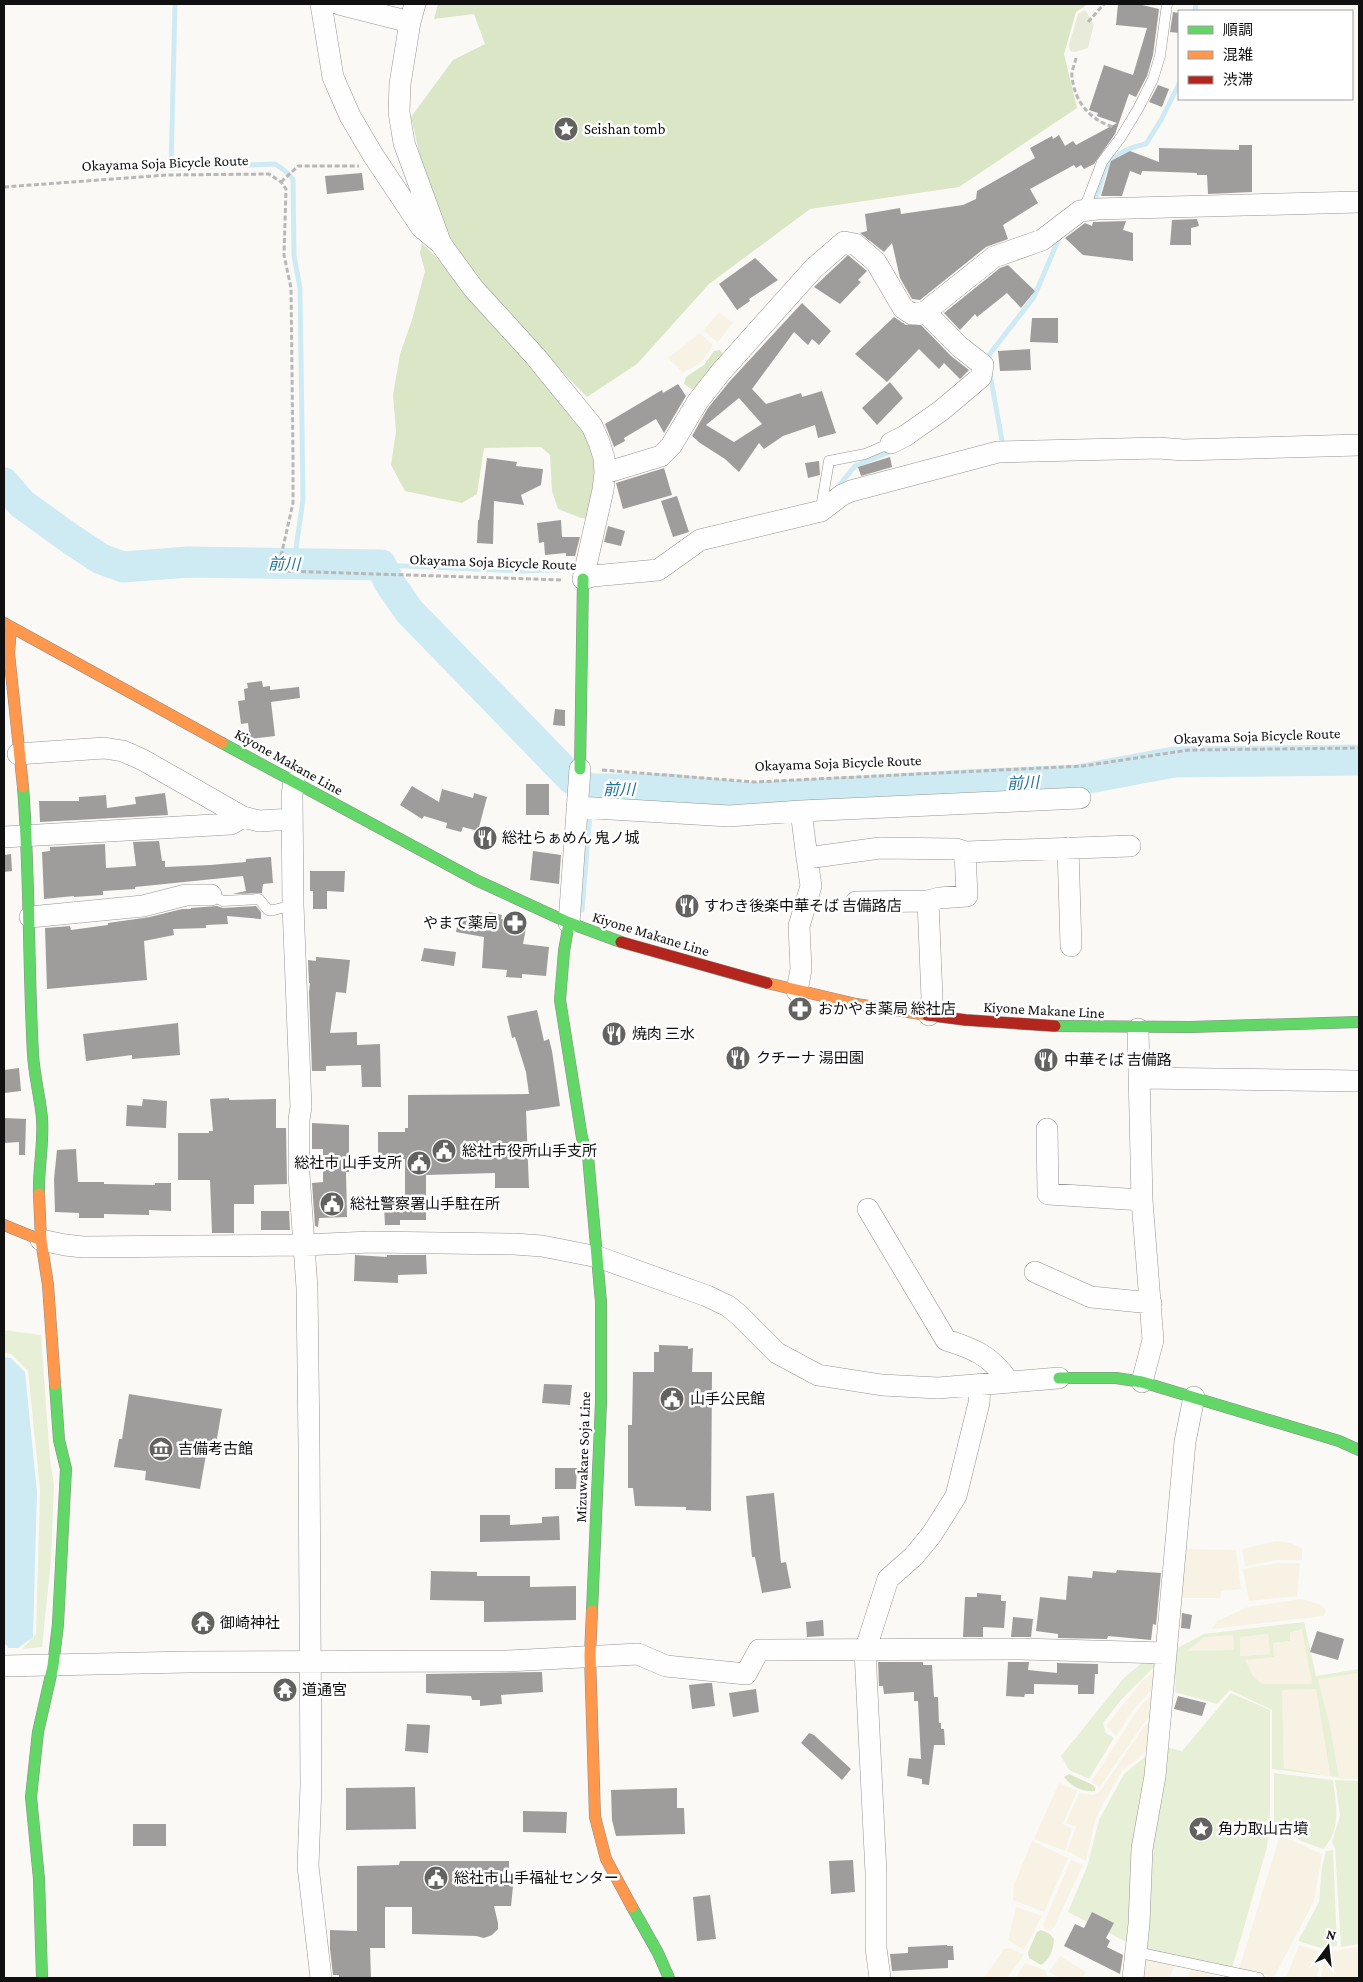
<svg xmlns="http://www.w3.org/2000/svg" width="1363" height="1982" viewBox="0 0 1363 1982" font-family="'Crimson Pro','Noto Sans JP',serif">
<rect width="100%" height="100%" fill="#fbf9f6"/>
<path fill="#f7f2e3" d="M719 312 733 323 718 342 703 331Z
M700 333 713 345 702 362 683 373 668 358Z
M1276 1541 1290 1543 1302 1548V1560H1278L1245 1566 1242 1549Z
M1183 1549 1236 1550 1241 1589 1221 1591 1220 1598H1181Z
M1278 1563H1300L1297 1596 1249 1601 1243 1569Z
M1301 1599 1321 1605 1326 1610 1324 1616 1212 1629 1217 1621 1248 1607Z
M1303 1629 1312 1684H1262L1253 1676 1244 1660 1274 1657 1273 1643 1290 1641V1633Z
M1268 1634 1270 1654 1240 1656V1637Z
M1233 1635 1234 1650 1186 1651 1205 1637Z
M1158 1668 1156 1685 1134 1709 1116 1736 1106 1726 1141 1682Z
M1359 1671V1779L1339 1778 1330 1726 1318 1679Z
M1316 1689 1330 1776 1284 1768 1282 1690Z
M1155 1691V1712L1143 1724 1100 1787 1091 1782 1139 1708Z
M1156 1715 1150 1749 1122 1771 1103 1804 1095 1820 1086 1861 1067 1851 1076 1827 1066 1823 1079 1793 1094 1795 1101 1790 1145 1725Z
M1059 1783 1077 1791 1063 1824 1072 1829 1065 1851 1034 1839Z
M1280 1835 1322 1854 1316 1891 1312 1905 1275 1975 1272 1977 1239 1969Z
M1032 1841 1068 1858 1044 1912 1013 1900 1014 1885Z
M1071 1860 1083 1865 1054 1927 1051 1930 1045 1929 1043 1925Z
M1016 1907 1042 1916 1024 1950 1008 1940Z
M1299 1945 1322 1952 1317 1978H1286Z
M1359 1947V1978H1321L1326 1952Z
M1010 1948 1024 1955 1007 1978H984L1004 1949Z
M1060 1956 1086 1972 1082 1978H1060L1049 1972Z
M1151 1959 1176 1965 1169 1978H1139L1142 1960Z
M1025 1963 1045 1970 1048 1978H1016Z
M1191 1969 1215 1974 1214 1978H1187Z"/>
<path fill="#e8efd7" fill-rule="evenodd" d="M4 1330 41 1335 50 1460 54 1485 51 1560 42 1647 22 1649 36 1634 40 1490 28 1371 11 1354 4 1353Z
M1304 1622 1316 1676 1359 1669V1673L1318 1679 1330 1726 1339 1778 1359 1780 1272 1769V1710L1230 1690 1217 1704 1175 1692 1176 1679 1171 1678 1176 1650 1179 1647 1204 1634ZM1302 1629 1312 1684H1262L1253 1676 1245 1660 1274 1657 1273 1643 1290 1641V1633ZM1268 1634 1270 1654 1240 1656V1637ZM1233 1635 1234 1650 1187 1651 1205 1637ZM1316 1689 1330 1775 1329 1776 1284 1768 1282 1690Z
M1145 1660 1155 1662V1666L1121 1700 1103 1723 1106 1733 1114 1738 1089 1779 1069 1770 1061 1756 1123 1679Z
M1231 1693 1270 1710V1813L1267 1847 1232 1969 1147 1949 1128 1943 1068 1912 1088 1864 1099 1820 1124 1774 1151 1752 1166 1747 1182 1751Z
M1274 1773 1333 1780C1336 1803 1342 1831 1323 1849L1301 1841 1274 1824Z
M1335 1780 1359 1781V1944L1341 1947 1335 1848 1332 1842 1340 1816Z
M1333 1850 1337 1946 1321 1948 1298 1941 1319 1902 1322 1866 1326 1851Z"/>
<path fill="#dae6c6" d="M438 4H1088L1076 12 1064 54 1077 108 959 187 810 209 709 284 637 364 587 397 508 317 454 246 423 169 411 117 453 60 485 44 474 14 434 19Z
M422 243C468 289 508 339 549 389 560 403 589 433 593 450 598 472 593 496 591 518H581L558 509 552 491 550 455 541 447 484 448 477 494 462 503 405 491 391 465 396 431 393 395 400 354 412 320 425 271 420 253Z
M720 350 723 354 721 361 698 388 692 389 684 384 686 377 704 365 714 351Z
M1069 1774 1093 1785 1095 1788V1791C1082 1792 1072 1787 1064 1777Z
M1041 1930 1050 1934 1054 1939C1053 1949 1051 1959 1041 1965L1029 1958 1028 1952 1037 1932Z"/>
<path fill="#e9ebda" d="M1085 10 1094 24 1088 48 1075 52 1070 51 1069 45 1078 14Z"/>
<path fill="#ceebf3" d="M4 1357 11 1358 25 1372 37 1492 33 1637 18 1648H8L7 1645H4Z"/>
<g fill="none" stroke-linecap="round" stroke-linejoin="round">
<path stroke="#ceebf3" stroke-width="5" d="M175 4 171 168 275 164 284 170 293 179 294 256 300 288 303 499 294 563
M1195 11 1196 4
M1094 201C1100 191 1100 185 1103 175 1110 155 1127 148 1146 144L1161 120 1179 84
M987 361 989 355 1034 297 1060 236
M990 374 1003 446
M837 488 855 466 892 451
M381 565 524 571 579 569
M591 802 596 789
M582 910 590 813"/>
<path stroke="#ceebf3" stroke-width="31" d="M4 483 22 504 72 540 101 559 123 567 189 562 381 565 389 582 409 611 572 779 589 789H669L747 798 965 785 1078 780 1174 762 1359 760"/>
</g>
<path fill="#9f9d9b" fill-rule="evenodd" d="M1118 4H1142V5L1159 9 1153 55 1147 76 1136 97 1129 94 1115 134 1094 164 1084 169 1081 165 1076 168 1074 165 1030 189 1038 203 1003 225 1008 239 986 247 920 300 912 299 900 278 892 243 884 252 860 233 867 231 865 214 900 208 901 214 963 205 976 199 977 191 1035 158 1030 148 1052 136 1053 139 1059 135 1065 146 1073 141 1076 145 1117 123 1097 116 1098 113 1089 110 1104 65 1133 75 1147 28 1116 25Z
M1173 12 1179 13V33L1170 32Z
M1158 85 1169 89 1162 107 1149 102Z
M1239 145H1252V192L1208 194 1207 175H1197V173L1142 171 1141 175 1130 171 1122 196H1101L1111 161 1130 151 1159 162V148L1239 150Z
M362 173 364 190 327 194 325 176Z
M1197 219 1199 226 1191 228V245H1170L1172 220Z
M1126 221 1123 230 1133 233V261L1083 255 1065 238 1085 223 1092 226 1093 222Z
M848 255 867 271 858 280 861 282 840 304 814 287Z
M755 258 778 280 749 299 750 301 737 310 719 284Z
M1008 265 1035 291 1021 308 1007 293 977 317 975 314 960 330 944 313 1000 268Z
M802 303 831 331 819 345 812 339 808 345 794 332 752 389 766 404 801 393 802 397 822 391 836 433 818 438 815 425 783 436 764 449 759 443 739 472 725 459 700 443 692 436 708 408 730 381ZM739 398 762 424 734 442 706 425Z
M894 317 906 325H921L951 356 969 370 960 379 944 363 939 369 919 349 887 382 855 354Z
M1032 318H1058V343L1030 342Z
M1030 349 1031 370 1000 371 998 351Z
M890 382 903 398 877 425 862 408Z
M678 384 686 396 664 433 656 419 624 438 625 441 614 447 605 424 662 390 663 393Z
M890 457 892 467 861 476 858 467Z
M487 458 517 462 516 466 543 469 541 485 521 495 524 505 494 501 493 544 477 543 478 520H479Z
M819 461 820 475 808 478 805 463Z
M664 468 672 495 623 509 616 483Z
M677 496 689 532 673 537 661 501Z
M561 520 562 537H580L575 556H566V553L545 555 544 542 539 543 537 523Z
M608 526 625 531 621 546 604 542Z
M262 681 263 687 270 686V690L299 687 300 698 271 702 275 736 250 739 248 723 241 724 238 701 245 700 244 689 248 688 247 683Z
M555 709 565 710V726L553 725Z
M526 784H549V815H526Z
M412 786 439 802 442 789 473 798 474 793 487 797 478 831 463 827 461 832 446 828 447 823 424 816 422 819 400 805Z
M165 793 168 815 40 822 39 801H79V797L106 795 107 808 136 804 135 797Z
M159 841 162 861H165V867L210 865 246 862V859L271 857 273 883 263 884 262 893 232 894 246 891 243 876 135 887V889L103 891V895L74 897V896L44 899 42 852 50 851V847L105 844 106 868 136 866 133 842Z
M533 851 561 855 559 884 530 880Z
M11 854 12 871 4 872V855Z
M310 871H345L344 892 327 891V909H313V891H310Z
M217 906 223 908 256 906 261 912V919L227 916 228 924 206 925V928L173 929 174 935 144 941 147 980 47 989 45 928 70 926 71 930 108 925V923L150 917 182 909H191V908Z
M489 912 502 915 501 919 516 922 515 926 526 928 523 944 549 947 546 976 522 974V978L506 977 507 970 482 968 484 937 456 932 459 916 487 920Z
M424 948 456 952 454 966 421 961Z
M316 957 350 960 346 993 336 992 330 1033 357 1032V1045L380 1044 381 1087H362L361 1065 326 1066V1071H312L309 992 310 983H309L308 960 316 961Z
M537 1010 544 1041 549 1039 552 1051 560 1106 526 1111 529 1188H495V1173L426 1175V1220H400V1225H385L384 1206H405V1159H378V1132H405V1128H408V1095L529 1094 526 1072 515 1037 512 1038 507 1016Z
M178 1023 180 1055 132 1059V1055L86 1061 83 1034Z
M19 1068 21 1091 4 1093V1070Z
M229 1098V1100L276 1099V1128H286L287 1184 254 1185V1204H234V1233H212L210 1180H178V1133H209V1131H213L210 1099Z
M143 1099 167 1101 166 1128 126 1126 127 1105 142 1106Z
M4 1118 26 1119 25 1155H19V1142L4 1143Z
M312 1123 349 1125V1172H346L347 1217 319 1218 318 1227 315 1226 312 1183 323 1182V1149H312Z
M76 1149 78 1182H104V1184L155 1185V1183H171V1211L149 1210V1215L104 1214V1218H79V1213L55 1212 54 1179 57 1150Z
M261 1211H289L290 1230H261Z
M355 1255 387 1257V1255H426L427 1274 398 1275V1283L354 1281Z
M659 1345 688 1346V1349L693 1348 692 1372H712L711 1511 686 1510V1507L635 1506 633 1488H628V1425H632L633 1372H654V1352H659Z
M544 1384 572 1385 570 1405 542 1403Z
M129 1394 222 1409 215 1450 207 1449 200 1489 145 1480 146 1471 114 1467 119 1439H122Z
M555 1468H577L576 1489H555Z
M774 1493 781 1563 786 1562 791 1588 762 1593 755 1557H752L746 1496Z
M480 1515H510V1525L542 1523V1517L559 1516 560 1540 480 1542Z
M1117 1570 1161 1573 1156 1625 1153 1624 1151 1640 1108 1636 1107 1639 1058 1638V1634L1036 1631 1040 1597 1066 1600 1068 1576 1092 1578 1093 1571 1116 1573Z
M431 1571 477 1572V1576H530V1587L576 1586V1620L484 1622V1601L430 1600Z
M977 1593 1001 1595V1601H1006L1004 1628 983 1627V1637H963L965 1597H977Z
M1182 1613 1192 1615 1190 1629 1181 1628Z
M1013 1617 1033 1619 1031 1637H1011Z
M823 1620 824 1636 807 1637 806 1622Z
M1317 1631 1344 1639 1338 1660 1310 1652Z
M878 1662H923V1665H932L934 1697H938L939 1723H941V1729H944L945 1745H934L929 1785 922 1784V1779L907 1776 909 1758 921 1759 918 1701H914V1692L884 1694 883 1686H879Z
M1008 1662H1029L1028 1670 1057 1673V1663L1098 1664V1674H1095L1094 1694H1078V1685L1034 1684V1694H1025L1024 1697 1006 1696Z
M542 1672 543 1692 501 1695 502 1704 480 1706V1700H472L471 1696 426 1693V1674Z
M707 1683H712L715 1706 692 1709 689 1685Z
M756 1689 759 1712 733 1717 729 1693Z
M1178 1696 1206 1703 1202 1716 1174 1709Z
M407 1724 430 1725 428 1753 405 1751Z
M809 1733 814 1735 851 1769 842 1780 801 1743Z
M415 1787 416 1829 346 1830V1788Z
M677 1788V1808H684L685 1834 616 1836 612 1820 611 1790Z
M523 1811 567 1812 566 1833 523 1832Z
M133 1824H166V1846H133Z
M853 1860 855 1892 831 1894 829 1861Z
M400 1861H509V1877H514L511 1906H494L498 1923V1929L492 1935 484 1938 476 1936 412 1934V1907H385V1948H370L371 1978H339V1975H333L330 1949V1930L357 1931V1866L399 1865Z
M710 1895 716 1939 697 1941 693 1897Z
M1092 1912 1114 1923 1106 1938 1110 1941 1107 1947 1123 1955 1120 1974 1064 1946 1075 1924 1084 1928Z
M947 1945V1946H953L954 1960H948V1968L892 1971 890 1954 908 1953V1947Z"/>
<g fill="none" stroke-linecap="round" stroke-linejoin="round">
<defs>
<path id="lane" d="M1081 211 1088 199 1102 162 1121 137 1138 109 1153 79 1160 56 1167 4
M821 508 829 461 865 454 891 443
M211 895 223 901 259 899 268 910H274L293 905
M1136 1952 1259 1978"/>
<path id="street" d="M321 4 333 77 350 116 373 155 421 227 439 242
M339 4 410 22
M415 4 410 22 400 84 399 112 404 143 441 244 473 288 535 356 592 426 599 442 604 458 605 473 603 490 583 579
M891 443 905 436 942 410 981 377 983 365 960 347 925 312 994 257 1042 240 1080 211 1097 209 1359 202
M605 473 661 456 671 446 698 401 720 373 814 268 844 242 855 244 876 262 903 308 912 314 925 312
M583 579 593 576 658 570 700 540 821 511 842 495 851 491 998 452 1159 448 1183 450 1359 445
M18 754 104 748 123 751 143 760 243 817
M294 782 292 795 293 905 301 1107 299 1120V1174L307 1288 309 1446 311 1786 308 1866 321 1978
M577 807 729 816 801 811 1080 798
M801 811 807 858
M4 837 231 824 243 817 259 821 292 819
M1068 848 1071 946
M856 902 928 901
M30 917 143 906 186 895H211
M569 923 580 769
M797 991 801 969 799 926 811 886 807 858 880 848 956 849 965 852 1130 846
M929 1015 932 998 928 901 939 898 967 896 965 852
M1138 1029 1142 1200 1153 1340 1142 1382
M1140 1078 1359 1081
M1047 1129 1048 1194 1142 1200
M868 1209 946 1340C972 1348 992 1356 1008 1381
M41 1240 65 1245 83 1247 304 1245 370 1242 514 1244 542 1246 598 1257 707 1296 728 1306 739 1315 777 1353 818 1375 882 1385 938 1388 1059 1378
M1035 1272 1091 1297 1151 1303
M4 1666 188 1662 506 1661 638 1654 666 1666 746 1674 759 1650 1021 1649 1165 1653
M880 1978 876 1948V1873L865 1651 888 1579 914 1556 932 1534 956 1496 979 1403 980 1386
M1133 1978 1139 1924 1142 1849 1155 1776 1185 1442 1194 1397"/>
<path id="fast" d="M222 743 476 880 567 922 621 942
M580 769 583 579
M23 787C30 875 28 965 33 1054 34 1075 40 1097 42 1118 44 1144 38 1169 39 1194
M569 923 564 951 560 1000 582 1138 588 1156 601 1302V1402L592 1611
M1055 1026 1190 1027 1359 1022
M1059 1378H1116L1142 1382 1339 1441 1359 1450
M632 1907 658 1953 669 1978
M42 1978 39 1879 31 1797 38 1732 53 1666 58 1624 66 1469 59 1440 55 1384"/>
<path id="slow" d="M4 623 222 743
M11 627 9 653 23 787
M767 983 856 1004 927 1015
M39 1194 41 1240 48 1285 55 1384
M4 1225 41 1240
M592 1611 590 1655 595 1817 606 1859 632 1907"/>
<path id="jam" d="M621 942 767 983
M927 1015 966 1020 1055 1026"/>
</defs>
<use href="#lane" stroke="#969594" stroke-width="11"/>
<use href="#street" stroke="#969594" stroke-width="22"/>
<use href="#fast" stroke="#8c8c8a" stroke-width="12"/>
<use href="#slow" stroke="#8c8c8a" stroke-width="12"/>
<use href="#jam" stroke="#8c8c8a" stroke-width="12"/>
<path stroke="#b9b8b8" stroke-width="3" stroke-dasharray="5 2.5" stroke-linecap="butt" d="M1088 22 1104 4
M1076 58C1075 64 1071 71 1072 77 1075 102 1089 119 1113 127
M281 182 298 166H359
M4 187 167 175 269 174 281 182 286 189 284 255 291 288 293 456V503L281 556 284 571 562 580
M602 770 754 782 1083 766 1189 750 1359 748"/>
<use href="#lane" stroke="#fefefe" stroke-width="10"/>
<use href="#street" stroke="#fefefe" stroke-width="21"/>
<use href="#fast" stroke="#63d668" stroke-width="11"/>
<use href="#slow" stroke="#ff974d" stroke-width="11"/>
<use href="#jam" stroke="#b3261e" stroke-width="11"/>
</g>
<defs>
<symbol id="sight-disc" viewBox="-11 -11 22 22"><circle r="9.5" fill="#626260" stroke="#fff"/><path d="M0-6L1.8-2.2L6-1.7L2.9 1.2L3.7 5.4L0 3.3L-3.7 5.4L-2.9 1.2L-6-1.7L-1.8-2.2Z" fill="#fff"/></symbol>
<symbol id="restaurant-disc" viewBox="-11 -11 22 22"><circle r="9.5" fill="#626260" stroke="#fff"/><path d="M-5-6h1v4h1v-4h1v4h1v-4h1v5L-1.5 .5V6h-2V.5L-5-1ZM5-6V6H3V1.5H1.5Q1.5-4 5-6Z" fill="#fff"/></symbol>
<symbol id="pharmacy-disc" viewBox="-11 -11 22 22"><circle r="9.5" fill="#626260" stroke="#fff"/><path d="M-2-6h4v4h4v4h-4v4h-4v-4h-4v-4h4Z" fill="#fff"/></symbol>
<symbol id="civic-disc" viewBox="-11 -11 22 22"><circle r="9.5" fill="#626260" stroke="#fff"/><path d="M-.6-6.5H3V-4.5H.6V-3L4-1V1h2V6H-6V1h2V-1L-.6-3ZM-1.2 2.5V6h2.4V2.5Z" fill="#fff"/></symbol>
<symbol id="museum-disc" viewBox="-11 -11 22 22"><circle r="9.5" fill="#626260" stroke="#fff"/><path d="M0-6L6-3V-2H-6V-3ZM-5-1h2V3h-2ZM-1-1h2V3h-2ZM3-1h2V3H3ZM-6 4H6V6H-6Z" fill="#fff"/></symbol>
<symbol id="temple-disc" viewBox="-11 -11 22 22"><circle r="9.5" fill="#626260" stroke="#fff"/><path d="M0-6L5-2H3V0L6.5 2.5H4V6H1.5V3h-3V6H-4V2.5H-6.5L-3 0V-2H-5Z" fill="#fff"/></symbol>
</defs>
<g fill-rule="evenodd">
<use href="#sight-disc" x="552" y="115" width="28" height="28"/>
<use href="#restaurant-disc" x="471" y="824" width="28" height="28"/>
<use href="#restaurant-disc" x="673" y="892" width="28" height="28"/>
<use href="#pharmacy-disc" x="501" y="909" width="28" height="28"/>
<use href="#pharmacy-disc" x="786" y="995" width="28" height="28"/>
<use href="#restaurant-disc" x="600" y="1020" width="28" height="28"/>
<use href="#restaurant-disc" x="724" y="1044" width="28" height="28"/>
<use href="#restaurant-disc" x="1032" y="1046" width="28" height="28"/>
<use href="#civic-disc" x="430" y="1137" width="28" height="28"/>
<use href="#civic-disc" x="405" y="1149" width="28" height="28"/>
<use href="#civic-disc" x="318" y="1190" width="28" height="28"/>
<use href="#civic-disc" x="658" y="1385" width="28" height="28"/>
<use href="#museum-disc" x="147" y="1435" width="28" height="28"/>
<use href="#temple-disc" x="189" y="1609" width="28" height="28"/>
<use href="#temple-disc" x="271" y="1676" width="28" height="28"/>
<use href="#sight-disc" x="1187" y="1815" width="28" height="28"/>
<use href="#civic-disc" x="422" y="1864" width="28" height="28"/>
</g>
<g text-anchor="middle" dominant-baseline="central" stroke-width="5" stroke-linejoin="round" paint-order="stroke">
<g font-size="15" fill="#101010" stroke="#fff" text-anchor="start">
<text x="584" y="129">Seishan tomb</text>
<text x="502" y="838">総社らぁめん 鬼ノ城</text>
<text x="704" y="906">すわき後楽中華そば 吉備路店</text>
<text x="498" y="923" text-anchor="end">やまて薬局</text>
<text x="818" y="1009">おかやま薬局 総社店</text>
<text x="632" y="1034">焼肉 三水</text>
<text x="756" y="1058">クチーナ 湯田園</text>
<text x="1064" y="1060">中華そば 吉備路</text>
<text x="462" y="1151">総社市役所山手支所</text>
<text x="402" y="1163" text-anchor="end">総社市 山手支所</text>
<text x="350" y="1204">総社警察署山手駐在所</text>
<text x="690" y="1399">山手公民館</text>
<text x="178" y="1449">吉備考古館</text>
<text x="220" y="1623">御崎神社</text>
<text x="302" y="1690">道通宮</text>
<text x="1218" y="1829">角力取山古墳</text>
<text x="454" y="1878">総社市山手福祉センター</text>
</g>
<g font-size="15" fill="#101010" stroke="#fff">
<text transform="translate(165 163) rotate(-2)">Okayama Soja Bicycle Route</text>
<text transform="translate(493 562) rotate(2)">Okayama Soja Bicycle Route</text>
<text transform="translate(1257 736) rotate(-2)">Okayama Soja Bicycle Route</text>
<text transform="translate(289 762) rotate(29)">Kiyone Makane Line</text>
<text transform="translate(838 763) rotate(-2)">Okayama Soja Bicycle Route</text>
<text transform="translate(651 934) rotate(17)">Kiyone Makane Line</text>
<text transform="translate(1044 1010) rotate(3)">Kiyone Makane Line</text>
<text transform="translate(583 1457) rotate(-88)">Mizuwakare Soja Line</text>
</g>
<g font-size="16" font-style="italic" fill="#20759a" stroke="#fff">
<text transform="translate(284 564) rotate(1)">前川</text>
<text transform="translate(1023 783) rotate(-3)">前川</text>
<text x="619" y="789">前川</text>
</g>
</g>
<rect width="1363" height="1982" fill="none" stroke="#101010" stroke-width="10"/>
<rect x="1178" y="10" width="175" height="90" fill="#ffffff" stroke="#9f9f9f"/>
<rect x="1188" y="26" width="25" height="8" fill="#63d668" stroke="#9f9f9f"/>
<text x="1223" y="35" font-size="15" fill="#101010">順調</text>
<rect x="1188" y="51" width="25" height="8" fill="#ff974d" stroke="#9f9f9f"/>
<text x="1223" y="60" font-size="15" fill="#101010">混雑</text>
<rect x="1188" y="76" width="25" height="8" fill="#b3261e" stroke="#9f9f9f"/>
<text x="1223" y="85" font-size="15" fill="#101010">渋滞</text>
<g transform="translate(1328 1947) rotate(15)" stroke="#ffffff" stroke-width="4" paint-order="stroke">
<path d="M0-4L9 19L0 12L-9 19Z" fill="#101010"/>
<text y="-8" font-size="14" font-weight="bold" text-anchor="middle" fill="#101010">N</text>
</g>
</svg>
